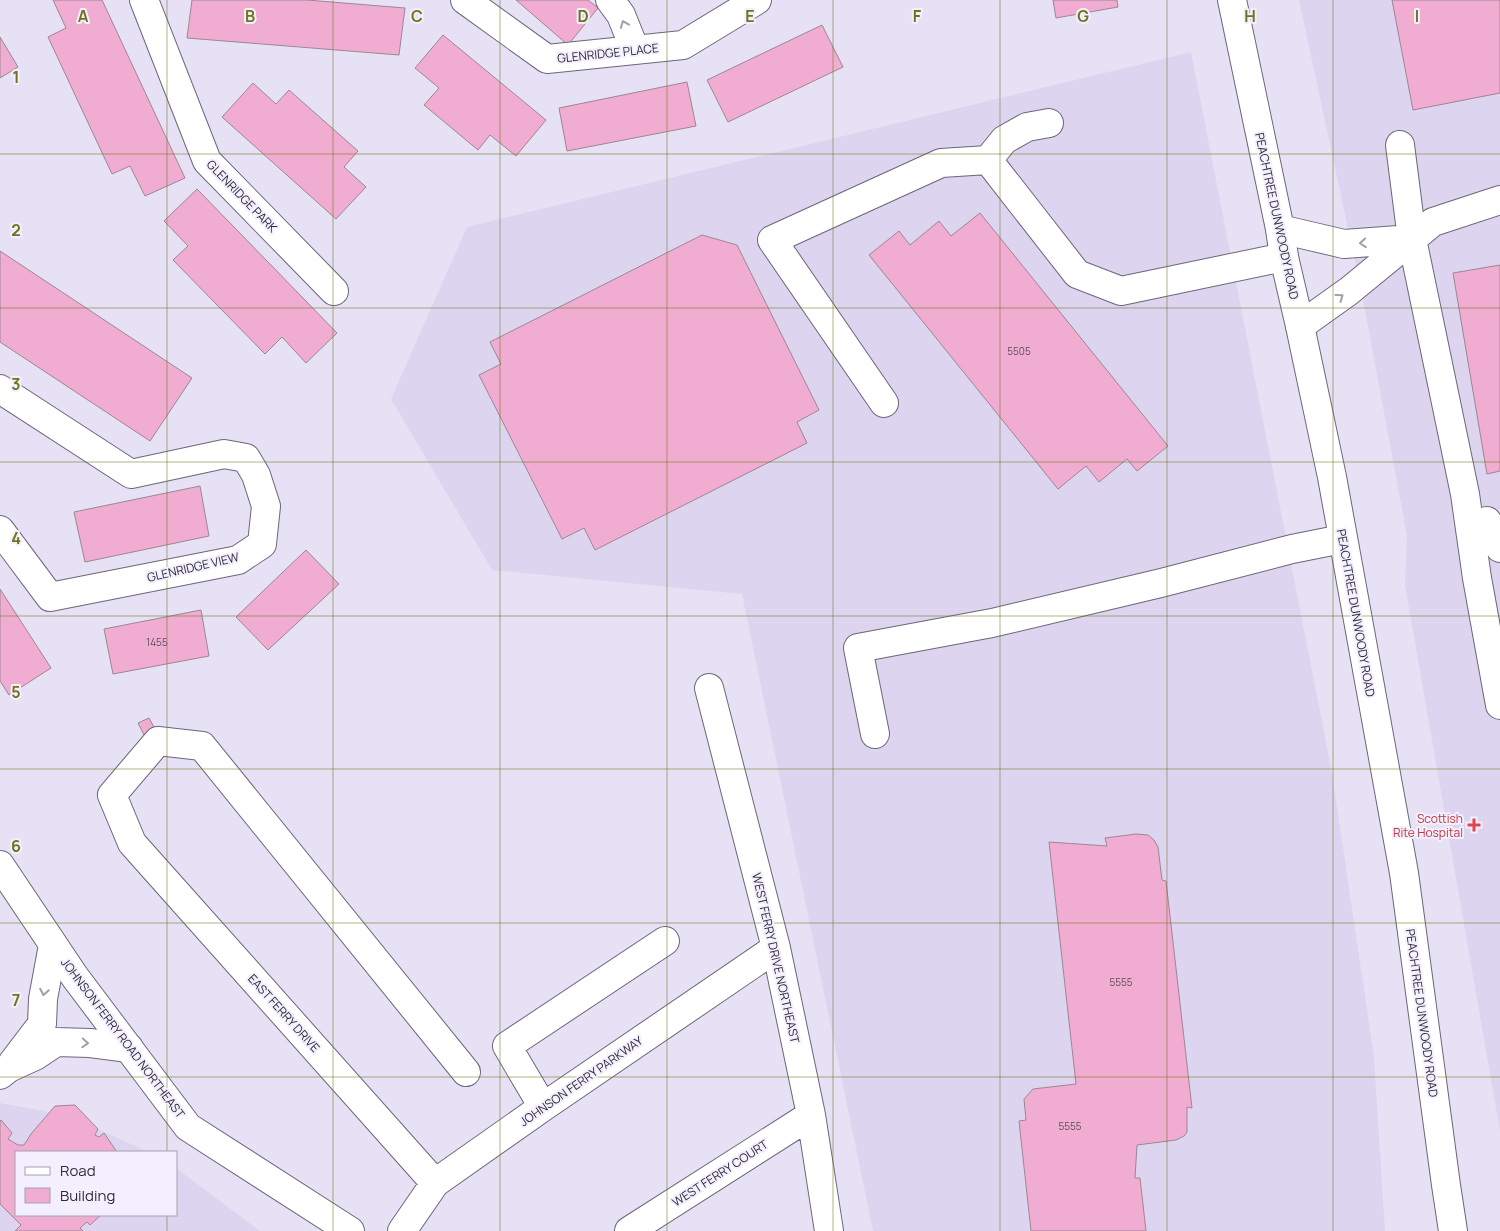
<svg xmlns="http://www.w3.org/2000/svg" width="1500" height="1231" viewBox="0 0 1500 1231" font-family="Manrope,sans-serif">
<rect width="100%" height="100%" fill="#e7e1f5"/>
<path fill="#ddd4f0" d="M1299 0H1500V1131L1405 585 1407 536 1361 289Z
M1191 52 1332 773 1374 1057 1385 1231H873L742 594 492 570 391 399 467 227Z
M0 1103 70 1116 148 1152H16V1215H176V1168L260 1231H0Z"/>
<path fill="#f1add1" stroke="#9b8791" d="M53 0H102L185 178 145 196 130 166 112 174 48 37 66 28Z
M192 0H307L405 8 399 55 187 38Z
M516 0H588L598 8 568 45Z
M1053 0H1117L1118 7 1056 18Z
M1392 0H1500V93L1413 110Z
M822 25 843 67 728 122 707 80Z
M443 35 546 120 516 156 490 135 478 150 424 105 439 88 415 68Z
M0 37 18 67 0 78Z
M687 82 696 126 567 151 559 108Z
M253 83 276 104 289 90 358 151 344 167 366 187 336 219 222 117Z
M197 189 337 333 306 363 282 337 265 354 173 260 188 246 164 221Z
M980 213 1168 446 1137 471 1127 459 1099 482 1086 466 1058 489 869 255 899 231 910 245 939 221 951 236Z
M702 235 737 245 819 410 797 422 807 443 595 550 584 528 562 539 479 375 501 364 490 342Z
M0 251 192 378 150 441 0 342Z
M1500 265V471L1487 474 1453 273Z
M200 486 209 536 85 562 74 512Z
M306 550 339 584 268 650 236 617Z
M0 589 51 668 9 695 0 681Z
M201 610 209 656 113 674 104 629Z
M149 718 155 729 144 735 138 723Z
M1136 834 1148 835 1154 840 1158 847 1162 880 1166 881 1192 1108 1187 1107V1132L1184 1136 1176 1140 1137 1145 1135 1178H1140L1146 1231H1031L1019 1121 1026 1120 1024 1099 1033 1089 1076 1084 1049 842 1107 846 1105 838Z
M75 1105 98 1129 95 1135 99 1137 104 1133 117 1152H16V1215H101L90 1225 87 1222 80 1228 83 1231H15L21 1225 0 1204V1121L1 1120 12 1133 8 1139 18 1145H24L31 1134 55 1106Z"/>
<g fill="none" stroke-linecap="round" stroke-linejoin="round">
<defs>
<path id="minor" d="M144 0 207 161 334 291
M465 0 547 59 683 45 757 0
M610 0 621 15 635 50
M1400 145 1412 239 1465 494 1477 578 1500 705
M988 160 1004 140 1027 127 1049 123
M1280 229 1344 244 1412 239
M1300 326 1349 291 1433 222 1500 200
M0 389 131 474 224 454 246 458 256 475 266 506 262 544 238 560 50 597 0 530
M884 403 772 240 941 163 988 160 1077 274 1121 291 1284 257
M1470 525 1487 521 1497 536 1500 548
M709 688 776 948 811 1115 829 1231
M875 734 858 648 992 623 1161 583 1292 549 1342 539
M13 1062 42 1024 43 999 53 945
M0 1075 9 1068 35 1056 56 1042 90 1043 129 1048
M543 1107 507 1046 665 941
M435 1183 132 843 112 795 158 741 202 746 466 1072
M402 1231 435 1183 543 1107 776 948
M629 1231 811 1115"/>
<path id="major" d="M1232 0 1280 229 1284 257 1300 326 1332 477 1404 873 1446 1185 1453 1231
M0 865 75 977 188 1127 350 1231"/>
</defs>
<use href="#minor" stroke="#6c6678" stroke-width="30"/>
<use href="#major" stroke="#6c6678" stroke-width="30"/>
<use href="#minor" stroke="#fff" stroke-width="28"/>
<use href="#major" stroke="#fff" stroke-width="28"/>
</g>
<defs><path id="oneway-chevron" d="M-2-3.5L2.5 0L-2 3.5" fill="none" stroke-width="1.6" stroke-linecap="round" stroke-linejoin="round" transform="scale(1.25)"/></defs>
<g stroke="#a1a0a3">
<use href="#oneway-chevron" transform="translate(624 24) rotate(-112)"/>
<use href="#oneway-chevron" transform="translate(1363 243) rotate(175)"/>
<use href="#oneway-chevron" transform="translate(1340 297) rotate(-36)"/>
<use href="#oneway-chevron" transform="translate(44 992) rotate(100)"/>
<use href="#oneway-chevron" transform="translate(85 1043) rotate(3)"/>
</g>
<path fill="none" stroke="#6f741b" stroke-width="1" stroke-opacity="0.55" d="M167 0V1152M333 0V1231M500 0V1231M667 0V1231M833 0V1231M1000 0V1231M1167 0V1231M1333 0V1231M0 154H1500M0 308H1500M0 462H1500M0 616H1500M0 769H1500M0 923H1500M0 1077H1500M167 1215V1231"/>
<path fill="#e0444e" stroke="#f4efff" stroke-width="2" d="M1471.5 817.5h5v5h5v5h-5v5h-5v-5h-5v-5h5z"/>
<g text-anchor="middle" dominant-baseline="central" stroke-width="4" stroke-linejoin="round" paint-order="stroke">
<g font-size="10" fill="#5f4c5a">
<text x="1019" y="351">5505</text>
<text x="157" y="642">1455</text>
<text x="1121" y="982">5555</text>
<text x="1070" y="1126">5555</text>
</g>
<g font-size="12" fill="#2e2c33" stroke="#f4efff">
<text transform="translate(608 53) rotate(-6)">GLENRIDGE PLACE</text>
<text transform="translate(242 196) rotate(46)">GLENRIDGE PARK</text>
<text transform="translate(1277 216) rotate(78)">PEACHTREE DUNWOODY ROAD</text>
<text transform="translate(193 567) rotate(-13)">GLENRIDGE VIEW</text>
<text transform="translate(1356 613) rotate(80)">PEACHTREE DUNWOODY ROAD</text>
<text transform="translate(776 958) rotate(77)">WEST FERRY DRIVE NORTHEAST</text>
<text transform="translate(284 1013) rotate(48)">EAST FERRY DRIVE</text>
<text transform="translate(1422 1013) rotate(82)">PEACHTREE DUNWOODY ROAD</text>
<text transform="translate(123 1038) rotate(53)">JOHNSON FERRY ROAD NORTHEAST</text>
<text transform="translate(581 1081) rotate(-35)">JOHNSON FERRY PARKWAY</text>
<text transform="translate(720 1173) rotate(-33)">WEST FERRY COURT</text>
</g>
<g font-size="12" fill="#be3a42" stroke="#f4efff" text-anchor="end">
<text x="1463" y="818">Scottish<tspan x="1463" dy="14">Rite Hospital</tspan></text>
</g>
</g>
<g font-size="16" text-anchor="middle" font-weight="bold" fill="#6f741b" stroke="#f4efff" stroke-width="4" stroke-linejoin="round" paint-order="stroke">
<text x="83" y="22">A</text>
<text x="250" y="22">B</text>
<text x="417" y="22">C</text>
<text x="583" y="22">D</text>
<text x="750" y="22">E</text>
<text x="917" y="22">F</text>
<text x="1083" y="22">G</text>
<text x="1250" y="22">H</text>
<text x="1417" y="22">I</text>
<text x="16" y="83">1</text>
<text x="16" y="236">2</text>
<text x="16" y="390">3</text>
<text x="16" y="544">4</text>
<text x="16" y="698">5</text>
<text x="16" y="852">6</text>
<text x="16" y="1006">7</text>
</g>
<rect x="15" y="1151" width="162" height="65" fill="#f4efff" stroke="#a5a1ad"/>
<rect x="25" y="1167" width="25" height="8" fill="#ffffff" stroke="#a5a1ad"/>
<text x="60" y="1176" font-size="15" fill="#2e2c33">Road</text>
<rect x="25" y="1188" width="25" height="15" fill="#f1add1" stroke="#a5a1ad"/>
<text x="60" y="1201" font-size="15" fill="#2e2c33">Building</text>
</svg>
